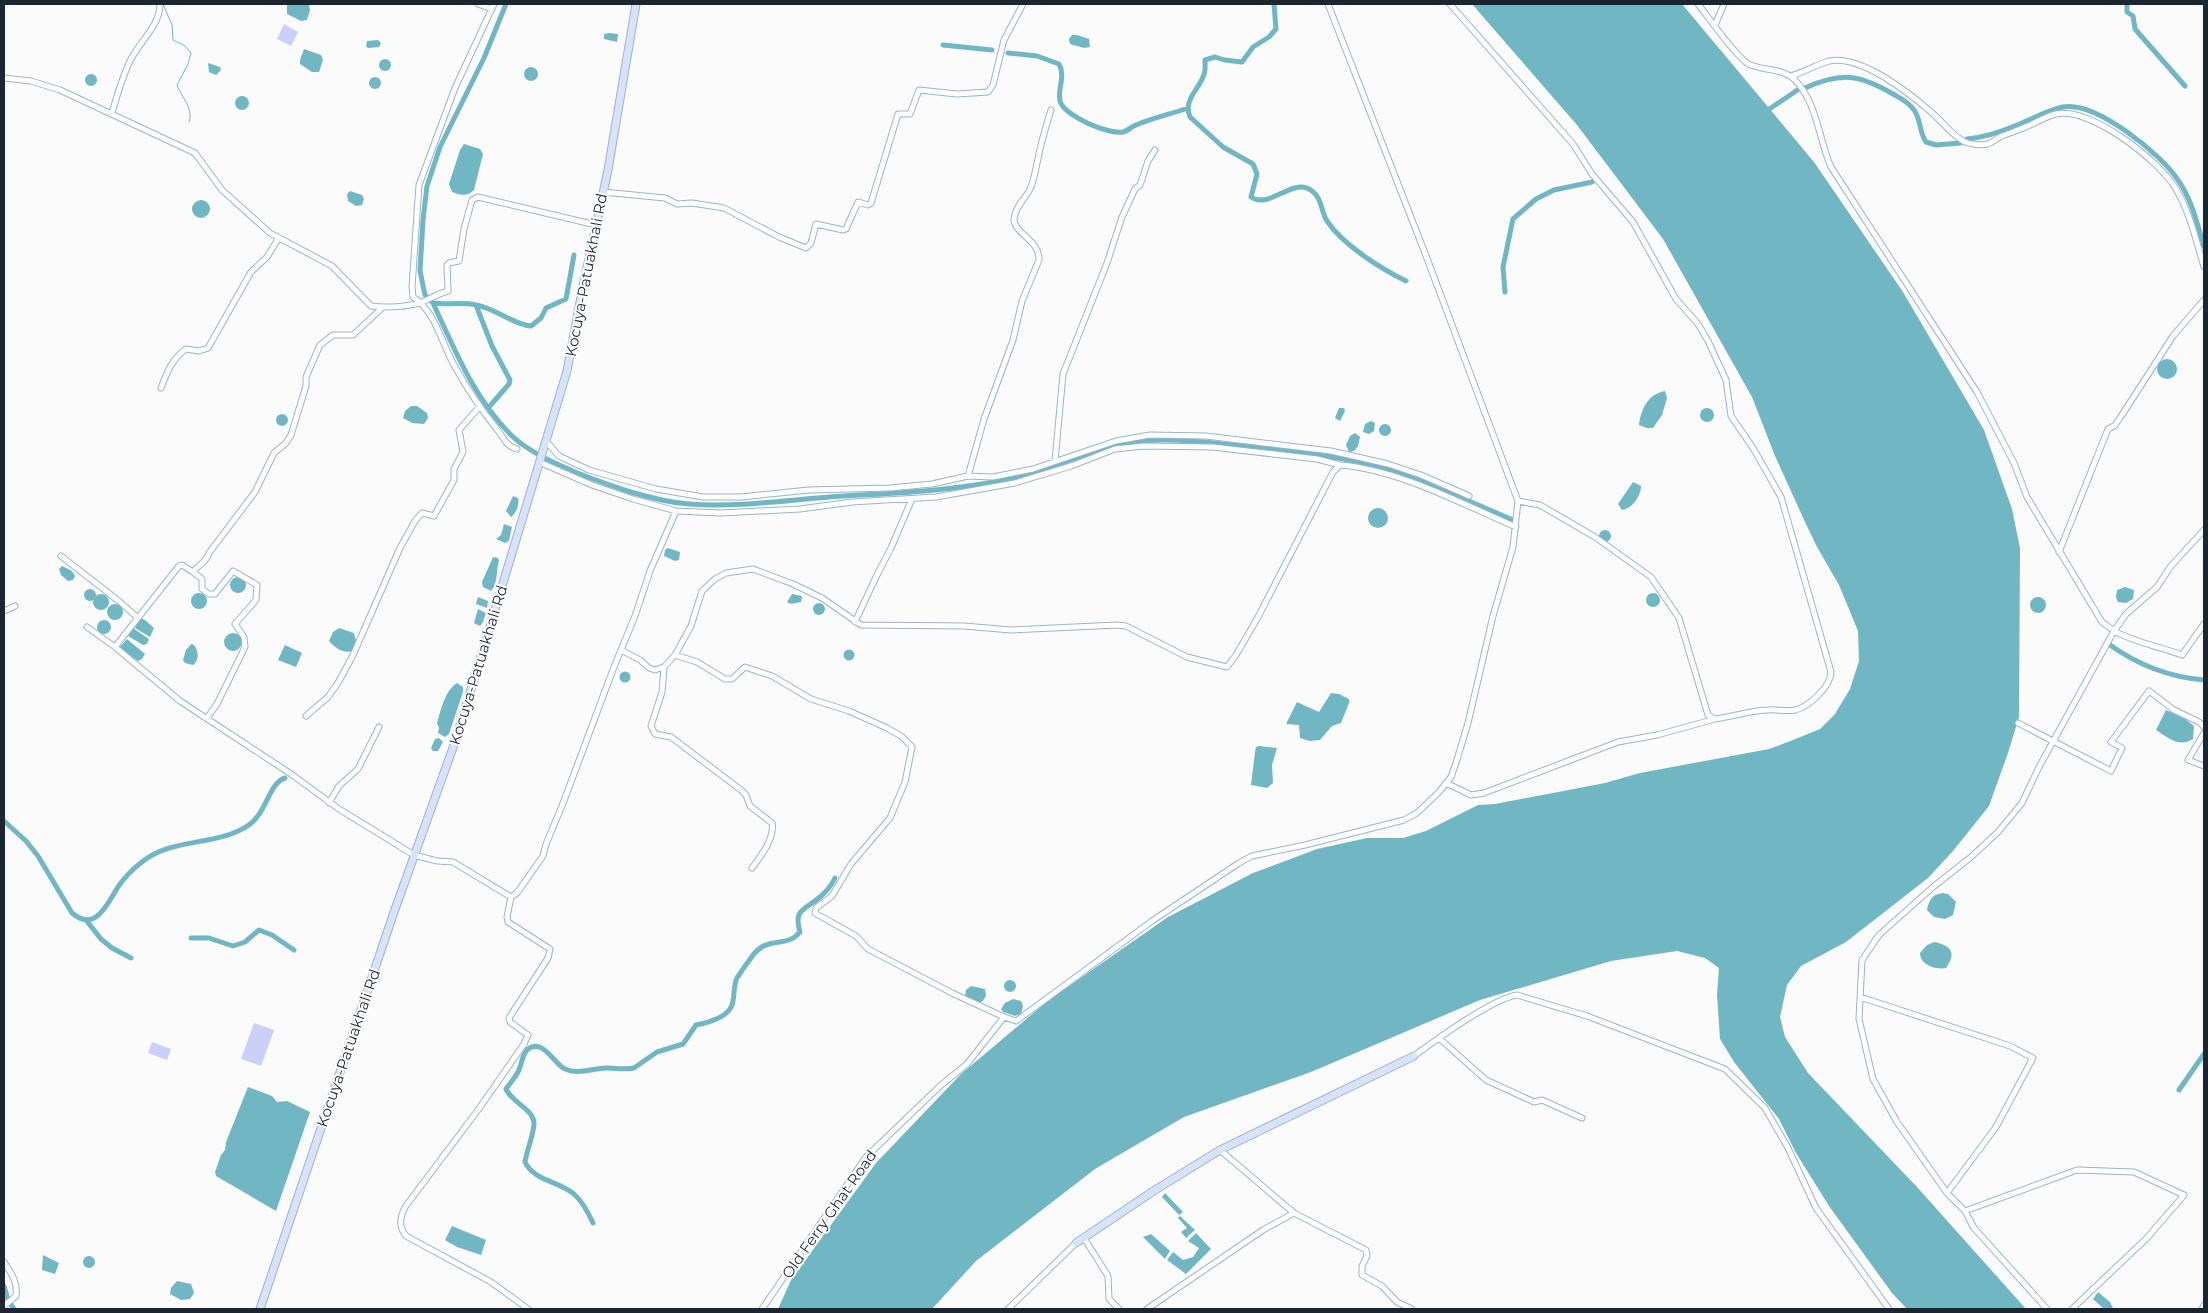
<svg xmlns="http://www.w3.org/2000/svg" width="2208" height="1313" viewBox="0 0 2208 1313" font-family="Montserrat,sans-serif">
<rect width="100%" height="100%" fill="#fbfbfb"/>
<path fill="#cdcffb" d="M284 24 298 32 291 46 277 39Z
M254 1023 274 1030 261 1066 241 1059Z
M152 1042 171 1049 167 1060 148 1053Z"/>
<path fill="#71b7c3" d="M287 4H309L310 10 307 20 301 21 287 14Z
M1472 4H1682L1814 162 1903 292 1984 430 2012 509 2020 548 2019 717 2008 753 1989 806 1953 851 1928 878 1846 942 1801 966 1787 985 1780 1017 1785 1037 1808 1073 1917 1187 2026 1309H1907L1892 1293 1829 1206 1796 1153 1779 1119 1734 1062 1720 1039 1717 995 1719 968 1705 958 1677 951 1611 961 1480 1000 1311 1072 1184 1117 1095 1169 976 1261 932 1309H778L791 1280 876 1163 961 1074 1049 1000 1168 917 1253 873 1317 849 1367 838H1403L1426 831 1478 805 1495 804 1605 783 1640 773 1769 749 1793 740 1820 729 1835 714 1850 689 1859 661 1858 631 1839 585 1817 547 1805 522 1775 456 1752 397 1663 239 1577 125Z
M610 33 618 34 617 42 604 39V34Z
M1072 35H1077L1089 39 1090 47 1084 48 1070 44 1069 39Z
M378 40 381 43 379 47 368 48 366 46 367 41Z
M304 49 321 55 323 60 319 72H312L300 64V60Z
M379 65a6 6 0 1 1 12 0a6 6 0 1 1-12 0Z
M208 63 220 67 221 70 216 75 209 72Z
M524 74a7 7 0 1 1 14 0a7 7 0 1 1-14 0Z
M85 80a6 6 0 1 1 12 0a6 6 0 1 1-12 0Z
M369 83a6 6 0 1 1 12 0a6 6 0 1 1-12 0Z
M235 103a7 7 0 1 1 14 0a7 7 0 1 1-14 0Z
M464 144 480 149 483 154 474 190C467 197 460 195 452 192L449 184 460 150Z
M350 191 362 195 364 199 362 205 356 206 348 201 347 194Z
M192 209a9 9 0 1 1 18 0a9 9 0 1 1-18 0Z
M2157 369a10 10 0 1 1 20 0a10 10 0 1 1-20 0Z
M1665 391 1667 398 1662 415 1653 428H1647L1639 425C1641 409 1648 394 1665 391Z
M411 406H417L427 413 428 418 424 424 412 423 403 418 405 411Z
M1339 408H1344L1345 411 1340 421 1335 418Z
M1700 415a7 7 0 1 1 14 0a7 7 0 1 1-14 0Z
M276 420a6 6 0 1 1 12 0a6 6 0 1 1-12 0Z
M1371 421 1375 423 1374 431 1369 434 1363 432 1365 424Z
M1379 430a6 6 0 1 1 12 0a6 6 0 1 1-12 0Z
M1355 433 1360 437 1358 446 1354 451 1349 452 1346 445 1350 436Z
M1633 482 1641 486C1641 496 1632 509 1622 510L1618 504Z
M513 496 518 498C520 503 516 514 511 517L506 511Z
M1368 518a10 10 0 1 1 20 0a10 10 0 1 1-20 0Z
M504 524 512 527 509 541 505 543 496 539 501 535Z
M1599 536a6 6 0 1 1 12 0a6 6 0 1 1-12 0Z
M668 548 680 552 679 560 675 561 664 556 665 550Z
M493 557 498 558 499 561C496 570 498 584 491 591L483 587 482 582Z
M62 566 72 571 75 576 73 580 68 581 61 575 59 569Z
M230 585a8 8 0 1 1 16 0a8 8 0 1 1-16 0Z
M2125 587 2134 590 2133 599 2126 603 2118 602 2116 598 2117 590Z
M84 595a6 6 0 1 1 12 0a6 6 0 1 1-12 0Z
M1646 600a7 7 0 1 1 14 0a7 7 0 1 1-14 0Z
M191 601a8 8 0 1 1 16 0a8 8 0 1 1-16 0Z
M792 594 802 596 801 602 791 604 787 602Z
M93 602a8 8 0 1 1 16 0a8 8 0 1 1-16 0Z
M2030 605a8 8 0 1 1 16 0a8 8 0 1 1-16 0Z
M478 597 488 601 487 608 476 604Z
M813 609a6 6 0 1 1 12 0a6 6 0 1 1-12 0Z
M107 612a8 8 0 1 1 16 0a8 8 0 1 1-16 0Z
M478 609 486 613 483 622 480 626 474 623Z
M140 618 145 620 154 628 150 637 135 628Z
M97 627a7 7 0 1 1 14 0a7 7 0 1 1-14 0Z
M133 628 149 639 147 644 143 645 128 636Z
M339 628 354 633 356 641 352 651C343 654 334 647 329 641L333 632Z
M224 642a9 9 0 1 1 18 0a9 9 0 1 1-18 0Z
M127 639 145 654 142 659 138 661 119 648Z
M191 644 194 645C199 651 199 661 193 665L185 663 183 660 186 650Z
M285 645 302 653 296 667 278 660Z
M843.5 655a5.5 5.5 0 1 1 11 0a5.5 5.5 0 1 1-11 0Z
M619.5 677a5.5 5.5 0 1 1 11 0a5.5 5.5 0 1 1-11 0Z
M457 683 463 687V692L449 734 445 737 438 733 439 728 437 723C441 710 445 690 457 683Z
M1331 693 1339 694 1349 699V703L1341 723 1332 726 1320 740 1309 741 1300 738 1299 725 1286 724 1297 702 1319 712Z
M2166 710 2185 719 2194 726 2193 739C2179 748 2169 738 2156 730Z
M439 738 443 742 438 751H433L431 748 435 739Z
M1259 746 1277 748 1272 765 1273 783 1267 788 1251 785 1255 752 1256 747Z
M1942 893 1948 894 1956 902 1953 915 1945 919 1934 917 1927 910C1929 900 1932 895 1942 893Z
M1934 942C1951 945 1957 953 1946 968 1936 970 1920 965 1920 953L1927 945Z
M1004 986a6 6 0 1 1 12 0a6 6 0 1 1-12 0Z
M971 986 985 989 986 995 983 1001 978 1003 965 996 966 990Z
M1013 999 1021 1001 1023 1006 1021 1014 1015 1016 1003 1012 1001 1009 1005 1003Z
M248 1087 272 1096 277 1102 287 1101 310 1112 276 1211 216 1176 215 1172 221 1155 225 1150 226 1142Z
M1165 1193 1183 1212 1179 1215 1162 1197Z
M1180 1216 1195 1230 1186 1238 1181 1232 1187 1228 1178 1218Z
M452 1226 486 1240 481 1255 457 1247 445 1240Z
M1196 1233 1211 1249 1186 1274 1167 1260 1173 1252 1183 1260 1193 1257 1199 1248 1188 1241Z
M1151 1234 1170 1251 1165 1259 1143 1237Z
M43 1255 59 1263 55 1274 42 1270Z
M83 1262a6 6 0 1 1 12 0a6 6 0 1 1-12 0Z
M177 1281 191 1284 194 1293 190 1299 181 1300 170 1294 171 1288Z
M2098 1292 2110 1302 2113 1308 2104 1309 2093 1299Z"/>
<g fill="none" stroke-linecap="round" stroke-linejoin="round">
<path stroke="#71b7c3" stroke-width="1" d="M163 4 172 25 173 40 185 46 191 53 188 64 177 85C181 97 194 108 189 122"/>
<path stroke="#71b7c3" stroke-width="5" d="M506 4 484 58 440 147 427 186 423 220 420 271 425 295 433 303C455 350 474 399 512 436 530 453 557 464 580 474 614 487 652 501 689 504 740 508 793 499 844 496 896 493 947 491 999 481 1054 470 1104 442 1160 440 1190 439 1220 444 1250 447 1287 451 1325 454 1362 463 1415 475 1463 499 1513 520
M1274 4 1276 29 1269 37 1253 47 1242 62 1224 60 1215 57 1205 60C1205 66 1206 72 1203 77 1198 90 1183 101 1190 117L1223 147 1253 164 1257 174 1251 197C1270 210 1293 176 1312 191 1322 198 1321 212 1327 221 1343 245 1380 268 1406 281
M2127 4V12L2133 16 2135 29 2185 86
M943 45 992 50
M1008 53 1037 56 1059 64C1066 77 1057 89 1060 101 1064 116 1109 135 1123 132 1128 131 1132 126 1136 125 1153 118 1171 114 1188 108
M1805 88C1841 72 1859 74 1893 94 1900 98 1909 102 1914 110 1921 119 1919 132 1926 142L1936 145 1960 143
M1765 112 1799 89
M1967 139C1985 137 2001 132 2017 125 2033 119 2047 110 2063 107 2096 101 2161 154 2178 180 2192 200 2197 223 2204 246
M1505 292 1503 267 1513 219 1536 199 1554 190 1592 182
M433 303C447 305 462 302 476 305 495 308 514 325 531 326L541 318 546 308 566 299 574 255
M476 305 492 346 510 380 509 384 489 407
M2110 645C2138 665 2169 677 2204 680
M4 821 26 841 38 856 72 913C97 934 108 901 120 884 126 876 134 868 142 862 172 837 217 847 249 825 267 812 269 783 285 778
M86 920 101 939 112 948 131 958
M191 938H209L233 946 245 942 259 930 272 935 294 950
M2179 1090 2204 1054
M593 1223C588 1212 583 1202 574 1194 559 1181 534 1181 525 1162 527 1149 533 1137 534 1124 535 1110 511 1102 506 1089 510 1083 516 1077 519 1070 522 1063 522 1054 528 1049 543 1038 554 1064 565 1069 578 1075 593 1068 607 1068 616 1068 625 1070 634 1068L657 1052 683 1044 696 1025C708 1023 728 1017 732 1005 735 996 733 986 737 978 742 970 748 962 753 955 769 935 786 949 800 932 793 909 805 910 820 897 826 892 831 886 835 878
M4 1286 8 1300 14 1309"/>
<defs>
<path id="street" d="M478 4 492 9
M494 4 455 88 419 185 412 287 413 297C436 312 441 342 454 365 466 387 480 408 496 428 503 436 505 446 517 449
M1450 4 1573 144 1592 174 1633 222 1676 299 1698 324 1708 341 1726 380 1731 416 1753 448 1781 497 1831 672C1831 686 1809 707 1795 710 1787 712 1777 709 1768 710 1751 710 1733 717 1715 719L1708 715 1679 618 1651 577 1595 537 1540 505 1518 501
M1698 4C1709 18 1734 54 1747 63 1758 71 1781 67 1794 79 1817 101 1819 140 1831 167L1977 392 2014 463 2027 497 2102 622 2114 631 2039 767 2022 803 1998 832 1971 857 1933 887 1879 935 1862 960 1859 1019 1873 1079 1897 1122 1947 1193 1965 1211 1974 1228 2047 1309
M1715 25 1724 4
M1790 76C1803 73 1815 65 1829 61 1860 54 1908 92 1931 112 1942 121 1952 136 1965 142 1970 144 1982 146 1987 144 1992 143 1996 139 2000 137 2009 133 2019 130 2028 126 2037 122 2047 116 2056 114 2090 106 2160 161 2176 189 2190 213 2196 240 2204 267
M4 78 31 81 60 90 195 153 222 190 270 233 332 266 371 306C386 308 409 307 422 302 432 298 437 294 448 291L447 265 449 263 459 261 464 229 472 200 478 197 596 225
M112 113C117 95 122 78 130 61 139 42 160 26 160 4
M603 192 665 198 677 204 692 203 724 208 779 237 806 248 811 243 816 224 843 230 846 229 858 202 868 205 871 203 898 114H910L919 90 957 94 988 92 993 85 1004 40 1023 4
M161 388C167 372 172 359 186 349L199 351 208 348 251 272 267 257 278 239
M546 441 559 456 589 470 656 489 703 497H741L809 490 890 488 932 484 968 476 993 477 1033 469 1116 441 1150 435 1206 436 1331 451 1388 464 1421 475 1469 496
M1055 461 1063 374 1107 263 1122 217 1135 189 1140 185 1148 161 1155 150
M539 462 592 485 633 499 676 511 721 513 800 509 852 502 936 497 1015 483 1071 466 1115 449 1144 446 1212 447 1317 459 1340 465
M968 476 984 419 1013 340 1022 301 1039 260C1040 240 1014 234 1014 219 1015 207 1025 199 1030 189 1035 178 1035 170 1038 159 1041 142 1046 126 1051 110
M2204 530 2171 566 2157 587 2126 614 2114 631C2136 643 2159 646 2182 655L2204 624
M2059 552 2108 429 2114 426 2120 418 2173 336 2204 300
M61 556 120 602 138 618
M193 572 202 579V589L209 594H215L233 571 257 585 256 600 235 624 244 637 245 647 217 704 207 718
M4 611 15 606
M855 622 877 575 891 548 912 499
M87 627 115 647 180 701 291 774 339 809 414 855 437 861 453 862 511 897 507 917 508 922 550 949 548 958 509 1018 510 1022 528 1035 524 1044 478 1110 405 1207C400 1218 398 1226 406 1236L491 1282 528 1309
M115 647 179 566 182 565 193 572C199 564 206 563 209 553L255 492 274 453 286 443 291 435 306 386V377L320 345 333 335H353L382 308
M621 650 640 660 649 668 655 670 664 667 675 655 691 626 702 591 715 579 726 573 753 569 793 584 822 598 861 625 964 626 1011 630 1117 625 1126 626 1187 657 1227 667 1236 655 1257 619 1333 472 1340 465C1400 470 1462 504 1516 527
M675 655 697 662 725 679H732L745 667 772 676 811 699 849 711 887 728 901 736 912 747 905 782 890 818 851 864 832 896 816 908 815 913 856 936 868 949 952 993 1004 1017
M664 667 662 692 651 726 655 734 671 737 741 790 746 795 750 806 772 823C775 838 761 856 752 868
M306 716 328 697 338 683 353 655 400 548 415 521 422 513 434 516 454 480V469L463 452 459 430 480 406
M2018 723 2111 771 2122 748 2111 742 2149 691 2174 710 2199 722 2204 727
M2204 733 2188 760 2204 766
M1446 783 1471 795 1484 793 1618 742 1657 735 1715 719
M329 803 339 786 358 769 379 727
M511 897 517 893 543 856 546 844 562 806 614 667 635 616 650 571 676 511
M1860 997 2010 1046 2033 1058 1996 1127 1947 1193
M1439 1038 1486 1080 1534 1102 1542 1100 1582 1118
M1414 1056C1437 1039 1492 999 1517 995L1587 1016 1725 1069 1765 1108 1788 1148 1816 1208 1889 1309
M1220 1150 1294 1213 1366 1250 1367 1256 1362 1266V1275L1382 1286 1397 1302 1412 1309
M1965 1211 2077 1170 2134 1172 2184 1195 2147 1238 2072 1309
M1084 1238 1108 1276 1109 1299 1119 1309
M4 1262C11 1273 18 1282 16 1296L4 1306
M762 1309 866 1157 940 1086 967 1064 1004 1017 1016 1021 1152 921 1239 863 1252 856 1305 845 1404 820 1417 813 1439 792 1451 777 1456 763 1468 723 1493 616 1513 547 1518 501 1428 261 1328 4
M1008 1309 1076 1243
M1147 1309 1263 1230 1294 1213
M2202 1309 2204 1305"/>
<path id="secondary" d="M1076 1243 1155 1190 1220 1150 1414 1056
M260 1309 393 915 455 742 567 371 583 286 608 170 636 4"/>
</defs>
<use href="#street" stroke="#99b4ce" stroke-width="7"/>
<use href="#secondary" stroke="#99b4ce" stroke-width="9"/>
<use href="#street" stroke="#fff" stroke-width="5"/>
<use href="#secondary" stroke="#d8e3fa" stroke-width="7"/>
</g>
<g text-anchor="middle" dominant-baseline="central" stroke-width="4" stroke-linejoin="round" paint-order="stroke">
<g font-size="15" fill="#1c2630" stroke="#fff">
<text transform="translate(586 275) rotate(-79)">Kocuya-Patuakhali Rd</text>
<text transform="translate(478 665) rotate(-73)">Kocuya-Patuakhali Rd</text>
<text transform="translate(348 1048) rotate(-71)">Kocuya-Patuakhali Rd</text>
<text transform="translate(829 1214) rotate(-55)">Old Ferry Ghat Road</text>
</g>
</g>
<rect width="2208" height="1313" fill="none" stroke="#1c2630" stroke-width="10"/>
</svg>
